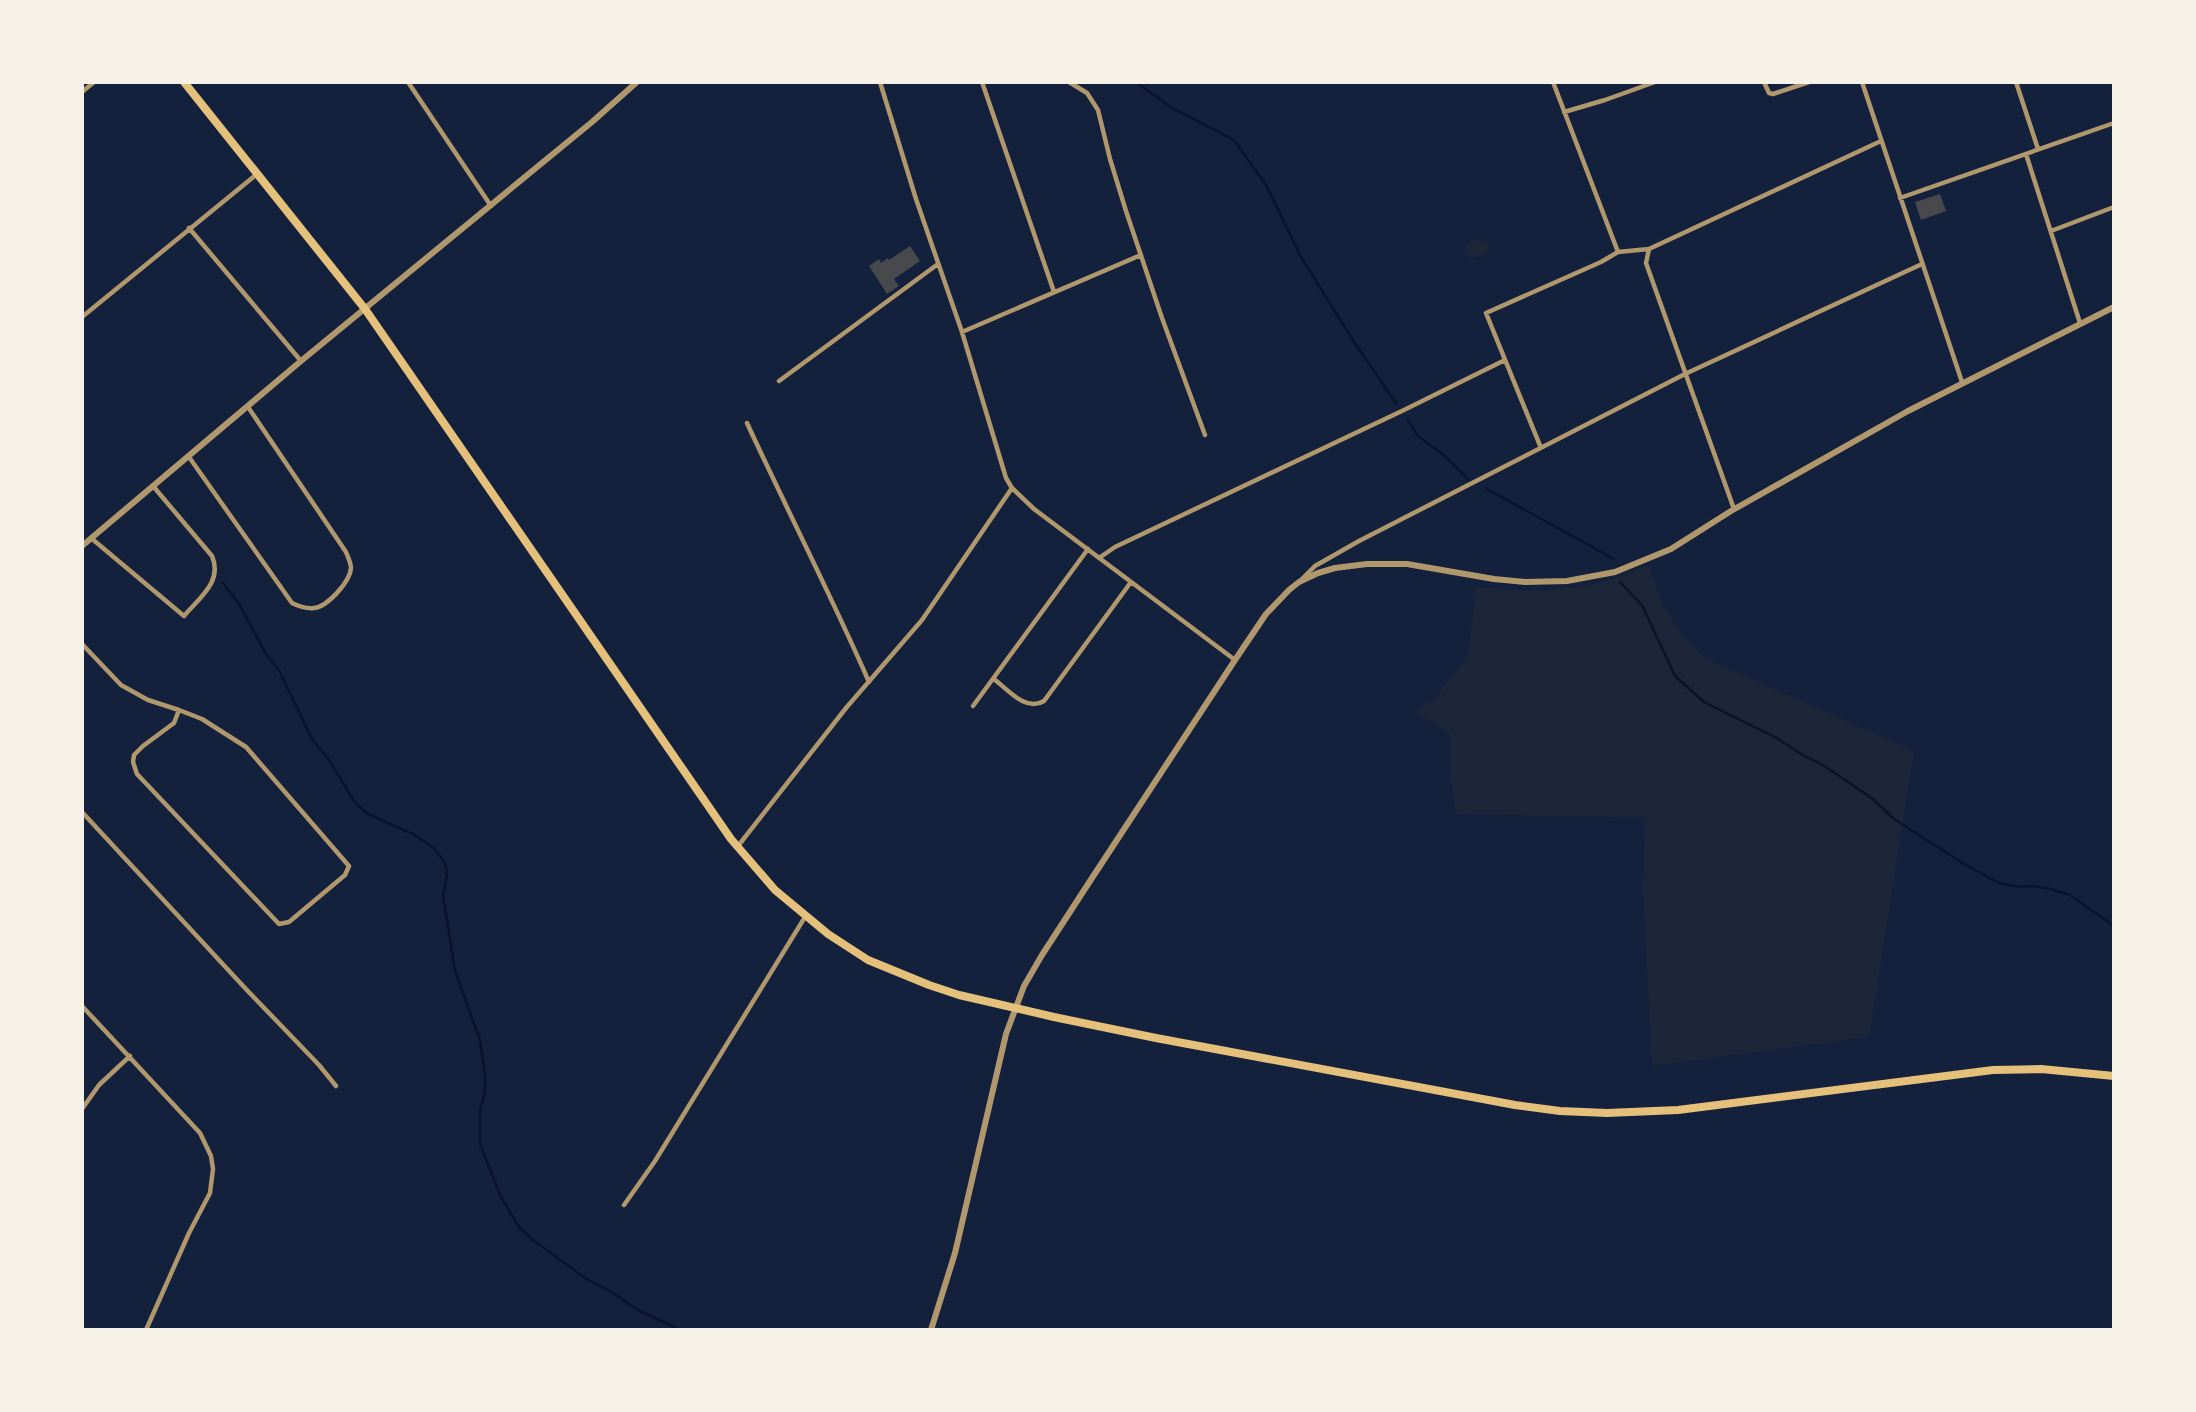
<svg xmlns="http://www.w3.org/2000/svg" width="2196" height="1412" viewBox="0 0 2196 1412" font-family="'IBM Plex Sans',sans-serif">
<rect width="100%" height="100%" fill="#14213d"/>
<path fill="#1d2539" d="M1479 239 1487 242 1490 248 1488 253 1469 259 1465 244Z
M1648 565 1664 608 1686 640 1707 659 1914 751 1869 1037 1652 1066 1643 888 1645 818 1456 814 1451 780 1450 733 1414 711 1435 698 1468 656 1476 587C1518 592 1565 593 1607 581 1621 577 1634 570 1648 565Z"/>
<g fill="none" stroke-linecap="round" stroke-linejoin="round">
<path stroke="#0b132b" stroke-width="2.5" d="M1136 82 1172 108 1234 140 1266 185 1301 257 1354 342 1396 403
M1408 420 1418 436 1445 456 1468 479
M1487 489 1614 559
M1620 582 1642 605 1675 676 1704 702 1775 737 1801 754 1823 765 1873 799 1894 819 1964 864 1999 883 2020 887 2033 886 2051 889 2070 895 2114 926
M223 583 239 604 267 656 279 670 312 739 329 760 354 801 366 813 413 834 435 849 445 863 447 875 443 895 455 971 480 1040 485 1075V1093L480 1110V1144L501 1197 519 1227 533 1240 585 1278 608 1290 638 1310 680 1330"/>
</g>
<path fill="#48494c" d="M1940 194 1946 211 1921 220 1915 202Z
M910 246 920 261 894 279 899 286 887 294 869 266 879 259 881 263 888 258 889 260Z"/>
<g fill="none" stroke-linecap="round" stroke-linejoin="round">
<path stroke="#b1986c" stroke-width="4.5" d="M408 82 491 206
M880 82 916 199 962 332 1006 478 1012 488 1034 509 1235 660
M982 82 1054 292
M1069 82 1087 93 1098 110 1110 159 1126 211 1162 318 1205 435
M1553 82 1618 252
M1764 82 1769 93 1773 94 1809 82
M1862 82 1962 382
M2016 82 2038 149
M82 92 94 82
M1564 112 1605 100 1655 82
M2026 154 2080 323
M1900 198 2114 123
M189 228 301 361
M2051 231 2114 207
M82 317 257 174
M962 332 1141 255
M779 381 938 264
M747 423C787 510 831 595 869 682
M1541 448 1486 313 1601 262 1618 252 1649 249
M189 457 292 603C298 606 306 609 314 608 327 607 350 582 351 568 351 563 348 557 346 552L248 407
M1734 509 1646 263 1649 249 1881 141
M91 538 184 616C199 598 223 582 212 556L153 486
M1099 558 1115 547 1404 410 1505 360
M1302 579 1315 566 1359 541 1685 374 1922 264
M82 644 121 685 148 700 179 710
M994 679C1008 690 1026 712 1044 701L1131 582
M973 706 1088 549
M179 710 202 719 246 747 349 866 345 875 289 922 279 924 137 774 133 762 134 755 143 746 174 723Z
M82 812 244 987 319 1065 336 1086
M738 846 846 708 922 620 1012 488
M82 1006 200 1133 211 1156 213 1169 210 1193 189 1233 146 1330
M82 1109 99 1085 130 1056
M624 1205 655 1161 805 917"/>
<path stroke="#b1986c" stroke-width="6" d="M82 546 301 361 592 122 637 82
M931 1330 955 1253 1006 1034 1024 986 1042 955 1092 878 1235 660 1266 614 1289 590 1299 582 1318 573 1335 568 1367 564H1407L1494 579 1525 582 1567 581 1615 572 1671 549 1731 511 1908 411 2114 307"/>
<path stroke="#e5c07b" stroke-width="8" d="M184 82 365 309 731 839 775 890 828 934 868 960 929 985 959 995 1054 1017 1156 1038 1515 1105 1560 1111 1607 1113 1678 1110 1993 1070 2041 1069 2114 1076"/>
</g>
<rect width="2196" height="1412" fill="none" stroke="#f6f1e7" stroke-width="168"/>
</svg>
